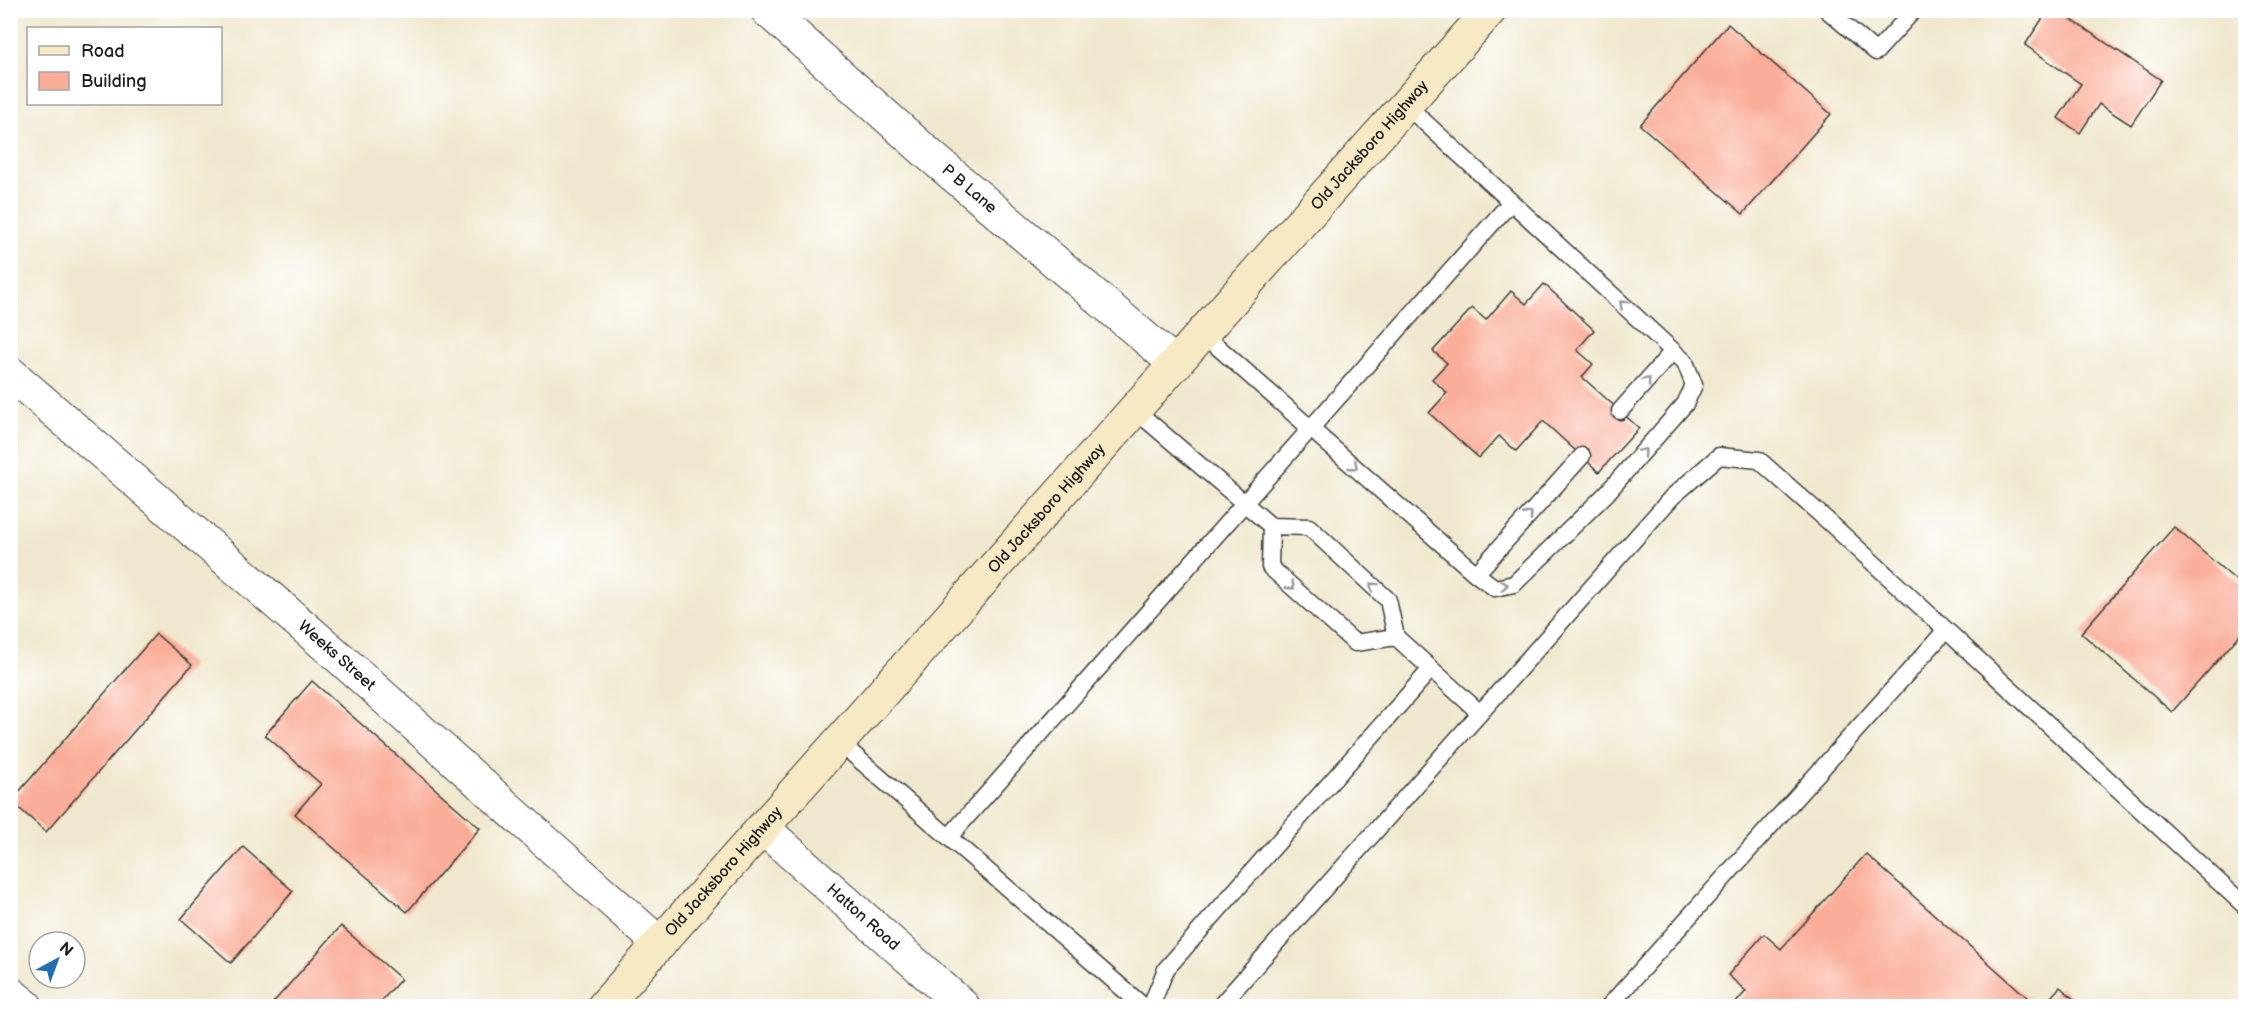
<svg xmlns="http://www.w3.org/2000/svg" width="2256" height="1017" viewBox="0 0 2256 1017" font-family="'Balsamiq Sans',sans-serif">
<rect width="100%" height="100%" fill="#fff"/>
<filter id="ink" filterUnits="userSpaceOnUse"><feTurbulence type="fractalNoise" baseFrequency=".0167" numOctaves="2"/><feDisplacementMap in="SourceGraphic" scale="12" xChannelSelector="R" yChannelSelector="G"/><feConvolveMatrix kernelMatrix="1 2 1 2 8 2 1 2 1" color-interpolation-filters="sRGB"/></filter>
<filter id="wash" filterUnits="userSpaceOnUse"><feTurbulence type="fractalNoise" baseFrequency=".008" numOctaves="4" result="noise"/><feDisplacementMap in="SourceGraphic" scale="24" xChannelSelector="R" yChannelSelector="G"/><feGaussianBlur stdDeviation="1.35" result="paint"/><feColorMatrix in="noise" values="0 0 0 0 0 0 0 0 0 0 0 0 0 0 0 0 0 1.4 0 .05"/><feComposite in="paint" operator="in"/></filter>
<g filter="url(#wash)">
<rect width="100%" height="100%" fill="#f0e8ce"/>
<g id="blocks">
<path fill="#faad99" d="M2048 10H2057L2161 80 2131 125 2099 104 2080 133 2058 118 2081 84 2025 45Z
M1728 24 1831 114 1743 214 1640 125Z
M1544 284 1594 330 1577 350 1593 364 1582 377 1639 428 1599 472 1543 421 1516 451 1499 436 1479 458 1429 413 1447 393 1432 379 1447 363 1433 351 1472 308 1486 320 1511 291 1526 304Z
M2174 527 2246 589V628L2172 712 2081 633Z
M156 634 192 665 46 832 11 801Z
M312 681 480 828 407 912 295 814 321 784 265 735Z
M243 847 293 891 231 963 181 919Z
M1866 854 2037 1006H1733L1746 991 1728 975 1764 934 1781 949Z
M341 926 401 979 377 1006H270Z
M2060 987 2082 1006H2043Z"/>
</g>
</g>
<g filter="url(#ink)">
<use href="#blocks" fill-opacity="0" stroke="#3c3b37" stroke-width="1.5"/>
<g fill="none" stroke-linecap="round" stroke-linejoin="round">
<defs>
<path id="service" d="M1827 10 1876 52 1914 10
M1203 334 1476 574 1495 588 1514 584 1606 494 1685 404 1694 385 1685 362 1406 105
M1135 410 1271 526
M1620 411 1673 351
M1476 574 1582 456
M1396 637 1355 643 1270 567 1271 526 1309 527 1388 600 1396 637 1480 713
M839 742 1143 1006
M949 837 1511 202
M1151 1006 1166 969 1431 669
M1220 1006 1672 497 1719 456 1759 460 1829 522 1946 630
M1609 1006 1946 630 2246 907"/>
<g id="minor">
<path id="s1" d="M767 10 933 158 1176 364"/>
<path d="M10 993 26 1006"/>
</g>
<g id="tertiary">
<path id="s2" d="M10 373 340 658 660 944"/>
<path id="s3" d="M763 828 963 1006"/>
</g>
<g id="secondary">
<path id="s4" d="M604 1006 1490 10"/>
</g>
</defs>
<use href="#service" stroke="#3c3b37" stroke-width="19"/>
<use href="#minor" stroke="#3c3b37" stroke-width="35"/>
<use href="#tertiary" stroke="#3c3b37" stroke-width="35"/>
<use href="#secondary" stroke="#3c3b37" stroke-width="35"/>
<use href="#service" stroke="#fff" stroke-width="16"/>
<use href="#minor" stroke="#fff" stroke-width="33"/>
<use href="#tertiary" stroke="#fff" stroke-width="33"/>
<use href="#secondary" stroke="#f6e9c3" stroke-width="33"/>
</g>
<defs><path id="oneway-chevron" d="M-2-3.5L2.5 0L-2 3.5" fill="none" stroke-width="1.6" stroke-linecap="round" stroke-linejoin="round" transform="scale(1.5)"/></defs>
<g stroke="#999">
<use href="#oneway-chevron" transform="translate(1623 304) rotate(-137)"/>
<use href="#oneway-chevron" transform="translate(1647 381) rotate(-49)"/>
<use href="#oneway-chevron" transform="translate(1643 452) rotate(-49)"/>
<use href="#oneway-chevron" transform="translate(1354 466) rotate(41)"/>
<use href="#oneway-chevron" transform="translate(1529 515) rotate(-48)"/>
<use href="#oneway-chevron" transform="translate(1504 585) rotate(-7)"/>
<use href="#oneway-chevron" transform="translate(1291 586) rotate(42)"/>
<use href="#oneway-chevron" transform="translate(1373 586) rotate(-138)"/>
</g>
</g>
<g text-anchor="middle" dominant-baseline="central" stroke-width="5" stroke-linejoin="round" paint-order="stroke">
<g font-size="16" fill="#1c1c1c" stroke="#fff">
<text stroke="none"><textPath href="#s4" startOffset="1152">Old Jacksboro Highway</textPath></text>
<text stroke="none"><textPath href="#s1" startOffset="270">P B Lane</textPath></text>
<text stroke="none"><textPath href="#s4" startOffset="666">Old Jacksboro Highway</textPath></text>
<text stroke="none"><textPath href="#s2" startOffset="432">Weeks Street</textPath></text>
<text stroke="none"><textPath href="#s4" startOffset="180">Old Jacksboro Highway</textPath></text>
<text stroke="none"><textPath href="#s3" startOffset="134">Hatton Road</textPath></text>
</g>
</g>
<rect width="2256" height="1017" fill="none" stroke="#fff" stroke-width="36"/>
<rect x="27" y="27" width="195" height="78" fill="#ffffff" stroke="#a4a4a4" stroke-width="1.5"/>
<rect x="39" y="46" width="30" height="9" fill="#f6e9c3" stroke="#a4a4a4" stroke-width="1.5"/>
<text x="81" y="57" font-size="18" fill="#1c1c1c">Road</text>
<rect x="39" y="72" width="30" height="18" fill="#faad99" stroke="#a4a4a4" stroke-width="1.5"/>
<text x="81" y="87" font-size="18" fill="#1c1c1c">Building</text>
<g transform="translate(57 960) rotate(41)"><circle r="28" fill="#ffffff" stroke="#a4a4a4" stroke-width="1.5"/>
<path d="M0-4.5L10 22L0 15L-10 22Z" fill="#1f6fb2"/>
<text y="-9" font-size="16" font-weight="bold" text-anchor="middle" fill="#1c1c1c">N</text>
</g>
</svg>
